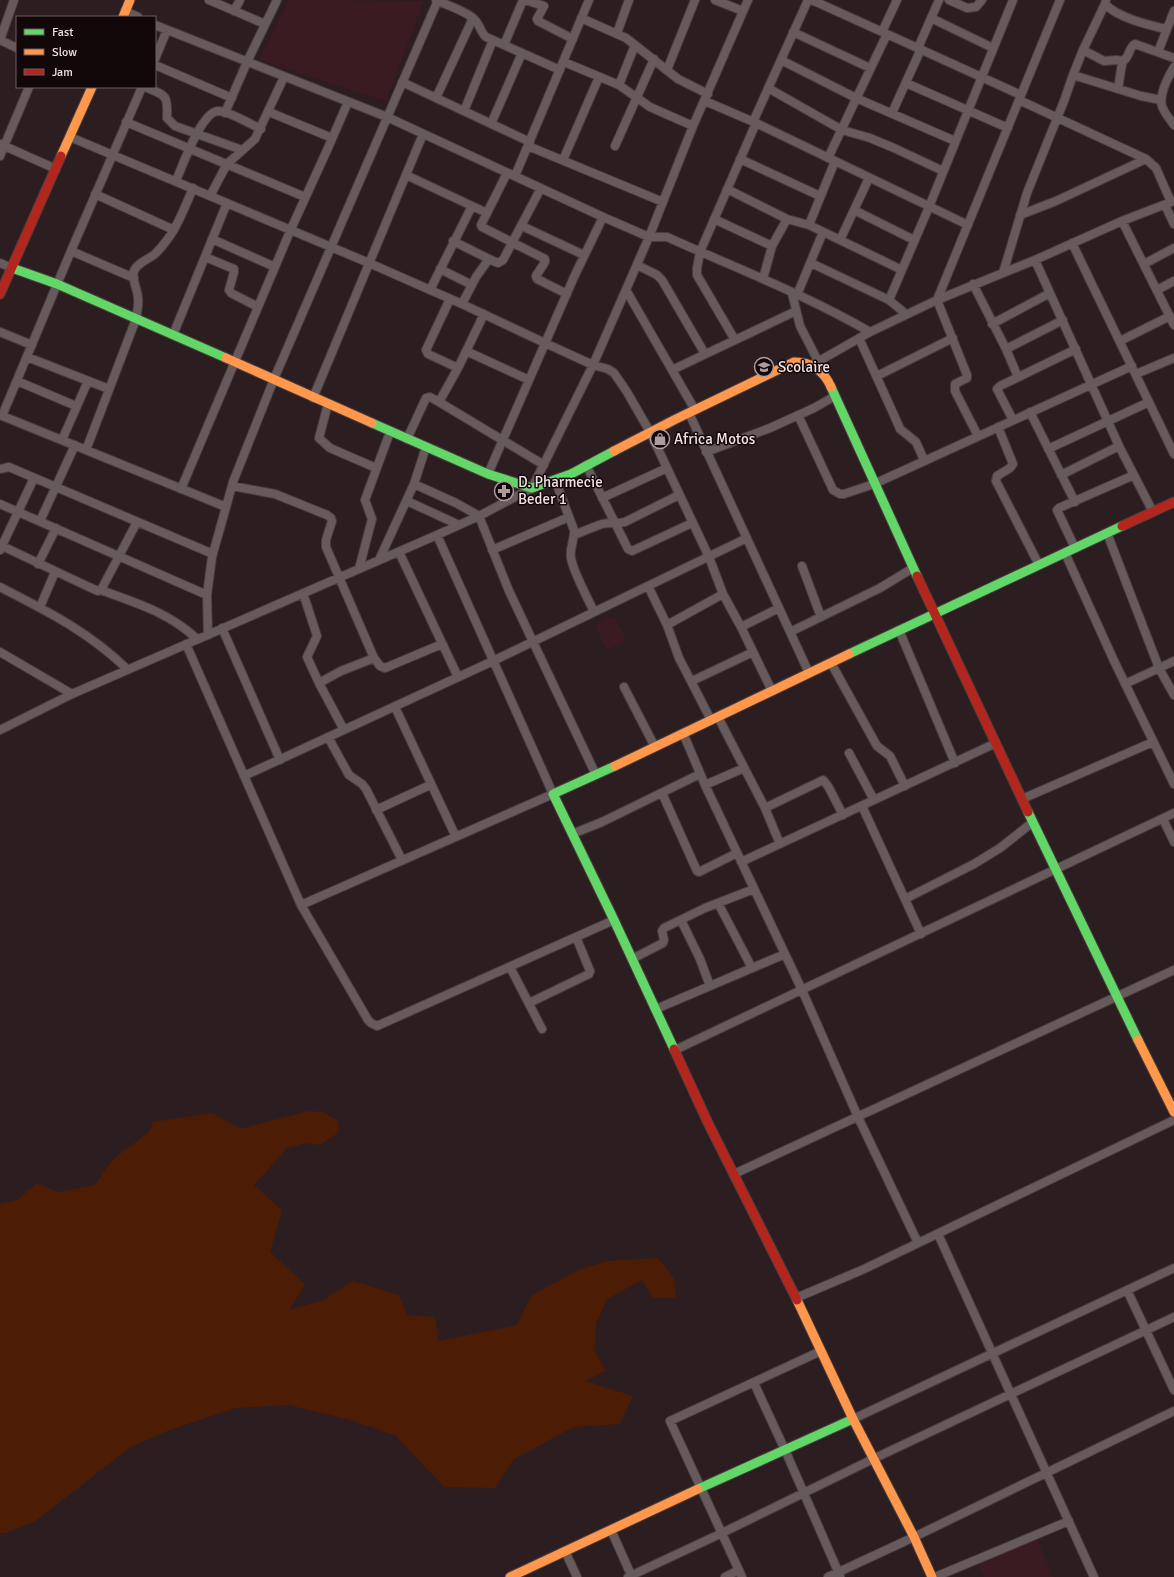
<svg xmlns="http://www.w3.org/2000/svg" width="1174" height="1577" viewBox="0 0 1174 1577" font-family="Signika,sans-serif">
<rect width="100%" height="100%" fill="#2c1e20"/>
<path fill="#3a1b22" d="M289 0 424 1 386 101 259 60Z
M614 616 626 640 607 650 595 626Z
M1037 1538 1053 1577H984L977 1562Z"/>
<path fill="#4d1c04" d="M308 1111 323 1112 338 1121 339 1132 320 1145 306 1143 287 1148 254 1185 282 1210 270 1252 305 1284 289 1310 324 1300 353 1281 399 1295 407 1315 435 1317 438 1341 517 1325 531 1296 578 1270 607 1261 658 1258 675 1280 676 1298H653L642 1280 607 1299 596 1323 595 1352 606 1371 585 1381 633 1396 620 1424 573 1427 513 1460 495 1488 444 1487 395 1435 347 1419 288 1405 235 1408 167 1431 131 1447 34 1522 5 1533H0V1204L17 1200 37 1183 58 1192 95 1185 112 1160 149 1132 153 1122 212 1113 240 1129Z"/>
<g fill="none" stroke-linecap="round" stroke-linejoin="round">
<defs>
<path id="street" d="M209 0 265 24
M436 0C446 5 466 11 474 19 480 24 480 32 486 37L560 70
M525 0 544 6 537 19 538 21 573 39
M715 0 743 11
M812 0 1021 95
M949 0 967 8 976 7 982 0
M1106 0 1105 4 1083 50 1104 61 1117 60 1123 61C1130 57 1128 48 1135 44L1174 58
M1105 4C1118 18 1148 25 1166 29
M125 11 138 17
M234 11 240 0
M581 18 626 38 678 79 708 94
M931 18 993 48
M155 25 387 117 603 217 649 237H667L676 241C741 270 808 296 870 332
M793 32 870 68
M882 32 897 0
M617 33 629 0
M0 40 14 0
M0 40 17 48
M504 45 523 0
M918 48 939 0
M1158 52 1174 11
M155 59 167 30
M781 60 856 98 955 141
M564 62 619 85 650 107 693 126
M155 65 232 98
M1174 67C1168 77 1159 94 1162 106 1164 113 1170 119 1174 125
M667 70 695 0
M1073 75 1083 50
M402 82 530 142
M906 83 1008 128
M619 85 635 45
M145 87C166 96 168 94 167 118L175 126 242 150
M768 88 842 130 870 138 894 148 943 171
M1118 89C1120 79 1120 71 1123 61
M436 98 473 18
M1019 100 1146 159 1156 168 1171 202
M705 101 756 123 968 225
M464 111 493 40
M269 112 332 138
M225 113 247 62 277 0
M892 113 921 49
M126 122 305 197
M753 122 808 0
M491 124 522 53
M70 137 369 263 462 304 545 343 593 365 608 369 614 373 627 392 650 432 709 557 723 594 741 627 772 691
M0 144 56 169
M528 146 663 202
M615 146 654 59
M0 156 29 87
M828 158 887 34
M740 159 820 196
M563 160 599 77
M835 161 809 225 902 270
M507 173 481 225 482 227 545 259V262L536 276 537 279 567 294
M406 175 487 213
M515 176 589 0
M176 181C182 167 201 112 218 111 229 111 250 124 261 129
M727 189 787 219 809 225
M95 194 174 230
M210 196 227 164 255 139 284 77
M1165 205 1174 224
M854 210 914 240
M1020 215 1056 201 1146 159
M714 219 772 246
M1122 221 1174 325
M522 226 584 255
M212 239 275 267
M840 240 869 178
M453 241 489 259 476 277 462 304
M1072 243 1174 454
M71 251 134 278
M205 257 234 269V272L229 290 231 293 258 307
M489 259 498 263 503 260 541 188
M1035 260 1119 446 1153 512
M0 263 12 268
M811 263 889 300 906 314
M1144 264 1174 248
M637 265 657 275 662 280 705 354
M440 269 472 285
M1003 273 1027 193 1064 101 1073 75 1141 96 1161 100
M763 279 772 246 787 219
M973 284 1006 349 1018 377
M430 290 472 206
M626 290 695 410
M1157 290 1174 281
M792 293 800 326 818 361
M797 295 823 232
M889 300 929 207 1013 0
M992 324 1050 293
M0 332 32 345
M173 335 227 203
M859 338 898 424 900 429 916 442 924 460
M735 340 697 275V268L700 252 756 123
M1120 341 1170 316
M1006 349 1063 320
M466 351 529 380
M27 357 109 389
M812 365 870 332 937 300 1060 0
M458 368 484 314
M672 370 796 311
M1136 374 1174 358
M877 376 953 338
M17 381 76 406
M313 398 423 134
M439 402 544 465
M328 404 319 438 330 448 376 468
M1030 412 1075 502
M689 413 809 673
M0 415 226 507
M798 415 833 490 840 494H844L874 484 1132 366
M2 416 71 251 142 87
M1013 420 997 389 1000 386 1076 349
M998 427 1013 464 1010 468 997 476 996 481 1039 565
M978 436 955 391V384L967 378V375L937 300 1035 260 1122 221 1174 201
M407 439 426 398 430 397 439 402 458 368 428 354 426 350 450 299
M62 440 88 381
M1048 449 1149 402
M86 450 136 319C137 312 139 305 138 298 138 290 131 279 134 271 137 263 149 259 155 254 175 234 182 214 193 188
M706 452 770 428 814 408 835 396
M586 465 628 549 632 551 692 523
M0 469 9 467 213 554
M488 474 574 277 603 217
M1061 475 1119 446
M555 480 574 530C575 540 569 548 571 558 573 572 588 598 594 612
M414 484 456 503 479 516 509 591 596 775
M232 486 275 494 327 515 331 518 332 521 326 540V547L374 658 380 666 385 668 442 644
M181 489 291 229 328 148 348 102
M602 498 667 468
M407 501 459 525
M0 504 207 595
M40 521 75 445
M1107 533 1159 668 1174 695
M574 535C584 531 593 527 602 524 610 522 617 524 625 522L679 495
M2 546 89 587 98 591 101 590 137 522
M1075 548 1057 510 1059 508 1134 475
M0 550 34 478
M492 550 569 517
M399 552 458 677
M1065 553 1115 663 1174 784
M379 560 414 484 426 447
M38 564 56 528
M802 566 821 617
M359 569 372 519 365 500 390 432
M648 586 667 625 679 658 711 720
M0 587C47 611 89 632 127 669
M101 590C138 604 168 612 197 639
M303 593 317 636 307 657 319 683
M40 607 55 572
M667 625 723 594
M741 627 779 608
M222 628 280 760
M899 630 955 763
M790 632 880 588 913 568
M208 635 207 595 212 557 233 482 274 379 438 0
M186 644 301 905 553 794 437 535
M0 652 72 694
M831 663 877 746 890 756 905 786
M692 681 753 652
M1125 684 1174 661
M624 687 655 747
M395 707 456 837
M718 717 765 808 780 844
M0 730 72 694 437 535 479 516 532 488 593 365 649 237 693 126 748 0
M344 730 319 683 341 671 374 658
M683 733 705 785 802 990 858 1117 918 1243
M328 737 349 775 362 784 366 789 402 860
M849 753 874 800
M244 776 493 661 747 538
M705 785 744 768
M662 793 697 871 699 872 737 853
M1022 799 1153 742
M862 806 921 934
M765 808 823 780 828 786 843 815
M376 810 430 785
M1163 819 1174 842
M572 834 602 822 700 774
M741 862 996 743
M905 899 974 864 1000 848 1033 822
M718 903 752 968
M301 905 368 1020 371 1023 377 1026 614 920
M681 920 700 959 710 986
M632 959 663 943 664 940 662 931 664 928 705 908 754 889
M510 967 542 1029
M529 1003 589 974 590 971 576 937
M656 1009 785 954
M675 1050 1174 813
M734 1174 1174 970
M938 1234 1094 1577
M1127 1290 1174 1390
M796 1298 862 1270 1174 1120
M754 1383 785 1450 840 1576
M853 1419 1174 1268
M611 1530 632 1577
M565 1551 577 1577
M628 1577 722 1533 873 1459 1174 1317
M725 1577 739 1570
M742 1577 670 1421 821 1351
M828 1577 914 1537 1174 1411
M935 1577 1069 1521"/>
<path id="fast" d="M12 268 57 284 226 358
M831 387 917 576
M372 423 488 474 532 488 571 474 614 451
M849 654 1122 526
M615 766 553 794 614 920 674 1049
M1028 812 1138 1040
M698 1489 853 1419"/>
<path id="slow" d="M123 17 130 0
M61 156 92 87
M226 358 372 423
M614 451 676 419 794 362C812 362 824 371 831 387
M615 766 849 654
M1138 1040 1174 1112
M797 1300 853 1419 914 1537 932 1577
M510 1577 698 1489"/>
<path id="jam" d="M0 294 61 156
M1122 526 1174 502
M917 576 1028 812
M674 1049 708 1123 797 1300"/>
</defs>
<use href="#street" stroke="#493c3e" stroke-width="10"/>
<use href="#fast" stroke="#493c3e" stroke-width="11"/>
<use href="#slow" stroke="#493c3e" stroke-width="11"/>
<use href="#jam" stroke="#493c3e" stroke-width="11"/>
<use href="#street" stroke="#665a5c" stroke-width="8"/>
<use href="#fast" stroke="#63d668" stroke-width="9"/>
<use href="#slow" stroke="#ff974d" stroke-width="9"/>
<use href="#jam" stroke="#b3261e" stroke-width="9"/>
</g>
<defs>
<symbol id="school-ring" viewBox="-11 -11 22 22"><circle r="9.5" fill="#120709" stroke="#ad9c9e" stroke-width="1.5"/><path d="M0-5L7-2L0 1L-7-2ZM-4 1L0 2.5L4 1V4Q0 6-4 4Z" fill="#ad9c9e"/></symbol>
<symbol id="shop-ring" viewBox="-11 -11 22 22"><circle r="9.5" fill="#120709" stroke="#ad9c9e" stroke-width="1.5"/><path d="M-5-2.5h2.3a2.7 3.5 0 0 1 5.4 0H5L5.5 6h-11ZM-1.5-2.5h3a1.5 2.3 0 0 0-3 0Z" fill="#ad9c9e"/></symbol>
<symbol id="pharmacy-ring" viewBox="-11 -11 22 22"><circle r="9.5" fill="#120709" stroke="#ad9c9e" stroke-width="1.5"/><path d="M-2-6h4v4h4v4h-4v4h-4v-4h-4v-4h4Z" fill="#ad9c9e"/></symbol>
</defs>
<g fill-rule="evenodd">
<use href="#school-ring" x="753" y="356" width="22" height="22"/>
<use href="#shop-ring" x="649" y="428" width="22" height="22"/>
<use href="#pharmacy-ring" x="493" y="480" width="22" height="22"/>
</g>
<g text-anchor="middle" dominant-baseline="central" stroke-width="3" stroke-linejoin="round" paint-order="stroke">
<g font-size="15" fill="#f3e0e2" stroke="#120709" text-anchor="start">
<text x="778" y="367">Scolaire</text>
<text x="674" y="439">Africa Motos</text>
<text x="518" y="482">D. Pharmecie<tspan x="518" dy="17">Beder 1</tspan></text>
</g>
</g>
<rect x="16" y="16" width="140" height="72" fill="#120709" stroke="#6c5e60"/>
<rect x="24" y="29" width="20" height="6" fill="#63d668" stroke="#6c5e60"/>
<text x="52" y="36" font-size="12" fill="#f3e0e2">Fast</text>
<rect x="24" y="49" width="20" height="6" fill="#ff974d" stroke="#6c5e60"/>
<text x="52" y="56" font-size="12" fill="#f3e0e2">Slow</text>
<rect x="24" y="69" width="20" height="6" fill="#b3261e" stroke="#6c5e60"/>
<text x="52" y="76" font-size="12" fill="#f3e0e2">Jam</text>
</svg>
